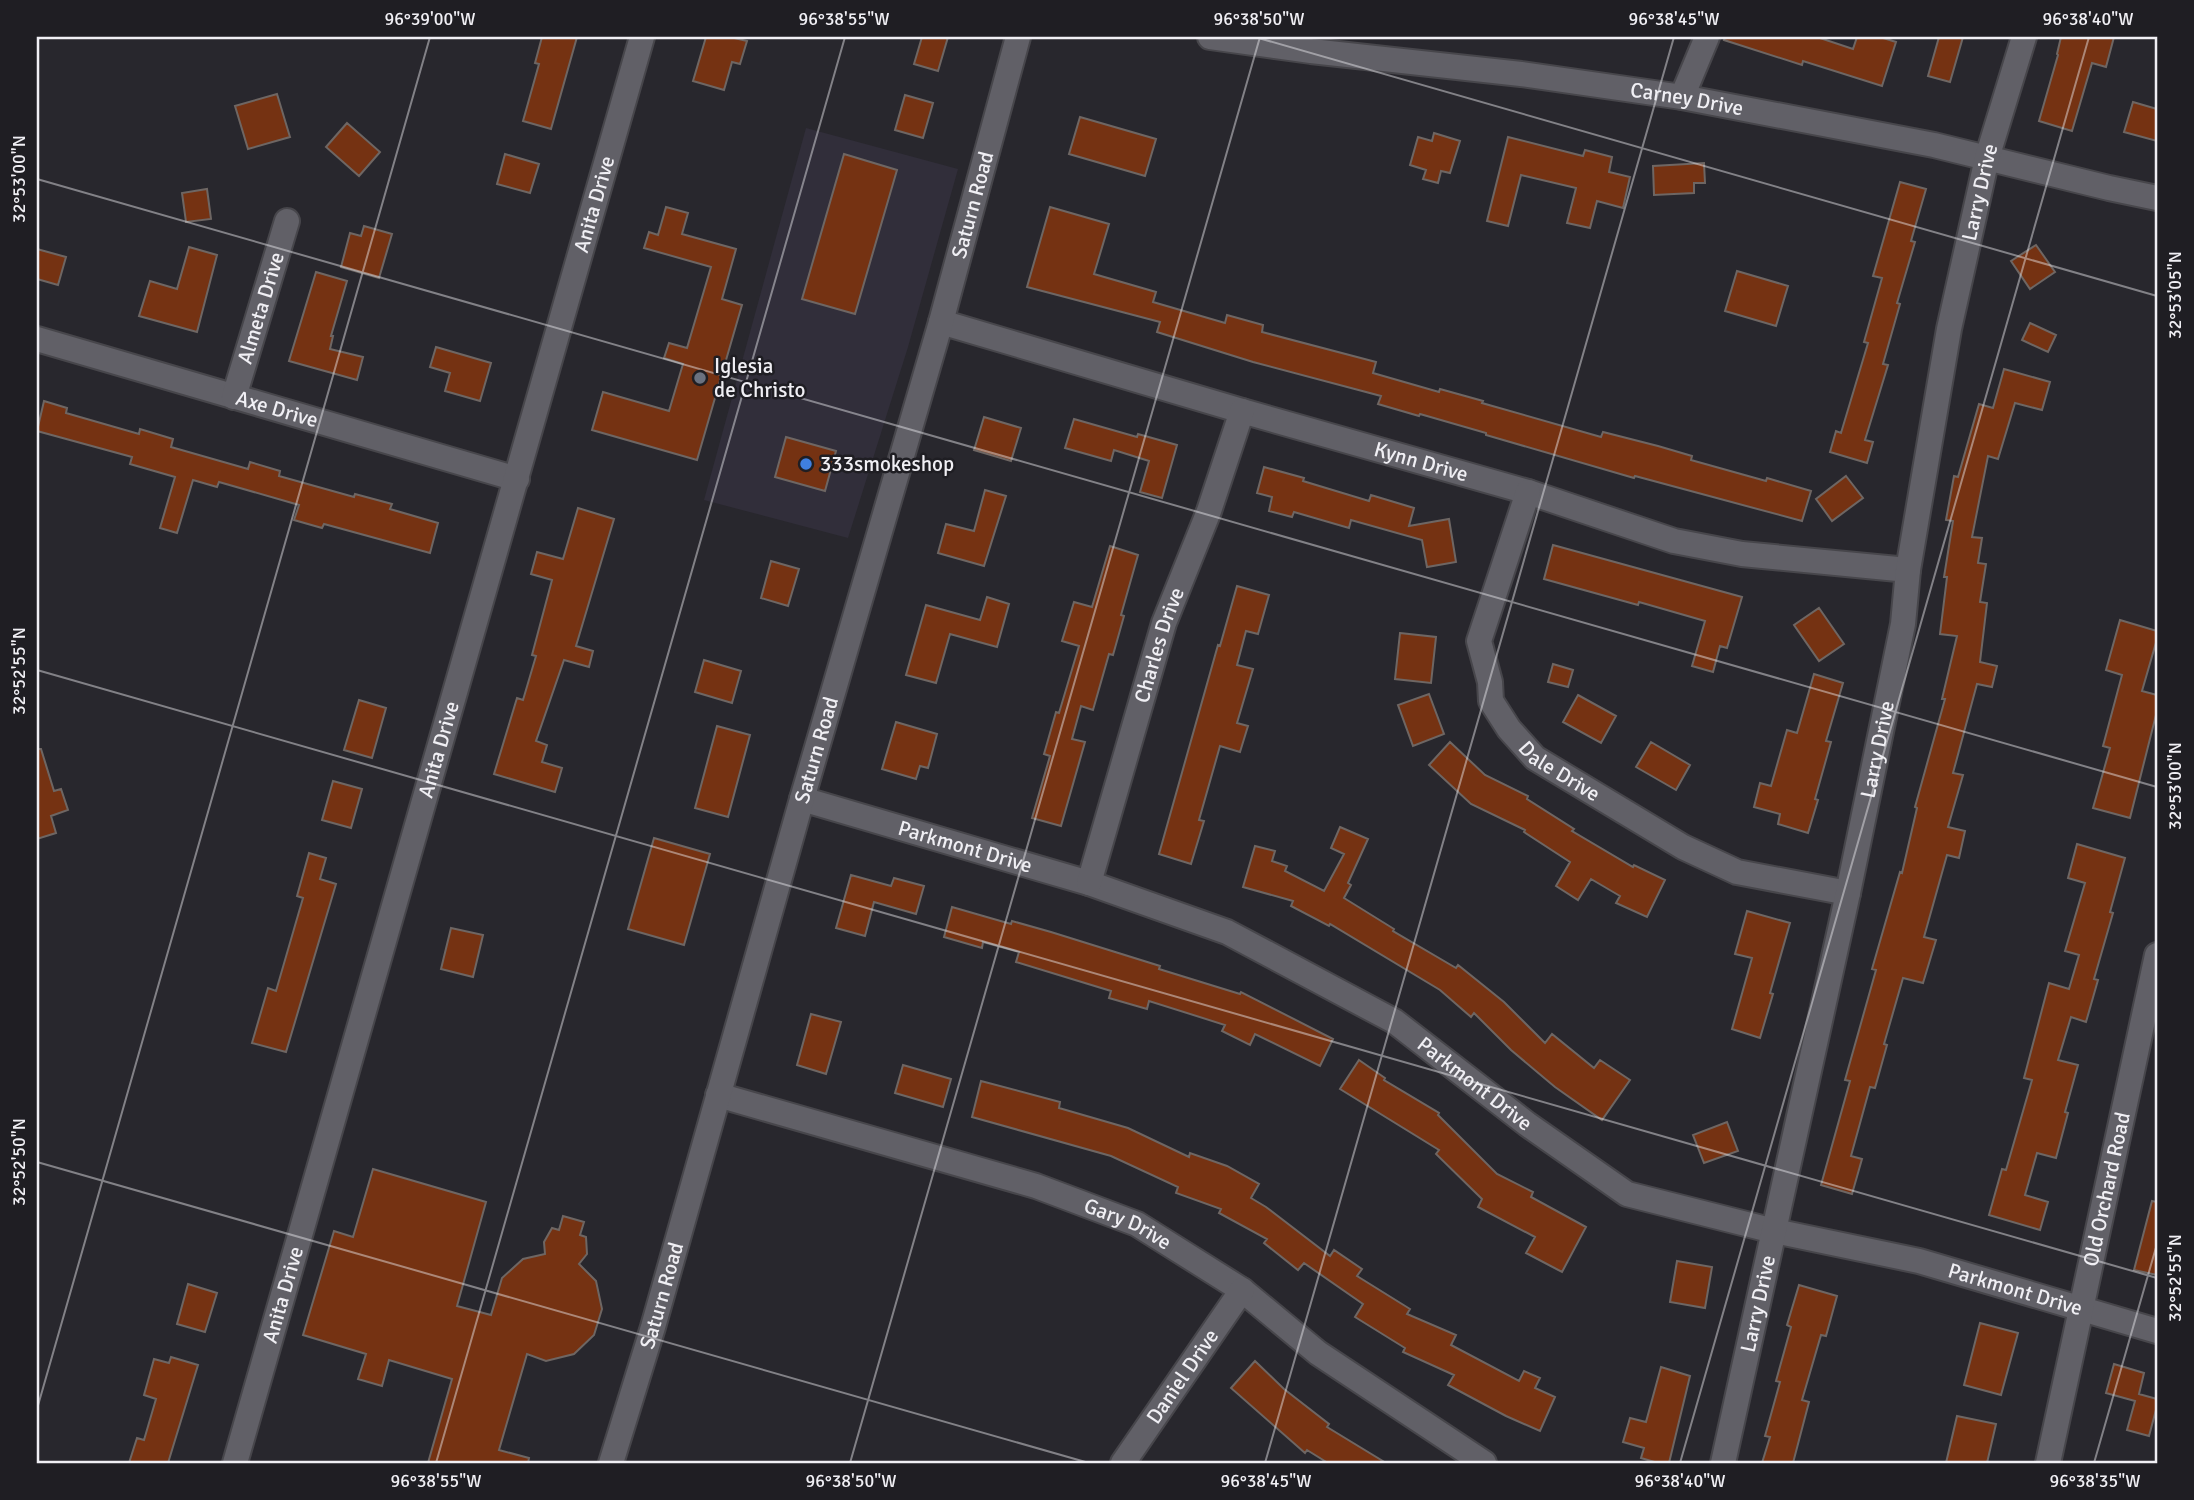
<svg xmlns="http://www.w3.org/2000/svg" width="2194" height="1500" viewBox="0 0 2194 1500" font-family="Signika,sans-serif">
<rect width="100%" height="100%" fill="#28272d"/>
<path fill="#312e3a" d="M806 128 958 169 908 347 848 538 704 500Z"/>
<path fill="#753212" stroke="#6e6663" stroke-width="2" d="M542 37H577L551 129 523 121 539 64 535 63Z
M706 37H730L747 41 740 64 732 62 724 90 693 81Z
M922 37H948L938 71 914 64Z
M1725 37H1817L1853 49 1857 37H1880L1896 42 1882 86 1803 61 1802 65 1724 40Z
M1939 37H1963L1950 82 1928 76Z
M2061 37H2114L2106 67 2092 63 2072 131 2039 121 2058 55 2057 54Z
M277 94 290 137 248 149 235 106Z
M905 95 933 103 923 138 895 130Z
M2133 102 2157 109V141L2124 132Z
M1080 117 1156 139 1145 176 1069 154Z
M347 123 380 152 359 176 326 147Z
M1434 133 1460 141 1450 173 1441 171 1438 183 1423 179 1426 170 1410 165 1418 137 1432 141Z
M1508 137 1583 156 1585 150 1612 157 1609 172 1630 177 1623 208 1597 201 1590 228 1567 223 1576 188 1521 175 1508 226 1487 221Z
M505 154 539 164 530 193 497 184Z
M844 154 897 170 855 314 802 299Z
M1704 163 1705 183H1694V193L1654 195 1653 166Z
M1900 182 1926 189 1911 241 1915 242 1897 303 1900 304 1883 364 1888 365 1865 440 1873 442 1867 463 1830 452 1836 431 1841 433 1868 343 1864 342 1882 278 1873 276Z
M207 189 211 219 186 222 182 193Z
M666 207 688 213 682 234 736 249 722 299 742 305 697 460 592 430 603 392 669 411 683 364 664 358 669 343 687 348 711 267 644 248 649 232 658 235Z
M1050 207 1109 224 1094 274 1156 292 1153 302 1225 323 1227 315 1263 325 1262 332 1376 362 1373 373 1439 392 1440 389 1483 401 1482 403 1601 437 1603 432 1658 446 1692 456 1691 460 1766 481 1767 478 1811 491 1802 521 1635 476 1634 478 1486 435V433L1420 414 1419 416 1378 404 1381 396 1253 362 1157 332 1160 322 1027 287Z
M364 226 392 234 379 278 341 267 350 233 361 236Z
M2036 245 2055 272 2030 289 2011 261Z
M189 247 217 255 197 332 139 316 150 281 177 289Z
M37 249 66 257 58 285 37 279Z
M1737 271 1788 286 1776 326 1725 311Z
M316 272 347 281 331 336H333L330 349 363 357 357 380 289 361Z
M2030 323 2056 335 2048 352 2022 340Z
M436 347 491 363 480 401 445 391 450 373 430 367Z
M2004 369 2050 382 2042 410 2015 403 1998 459 1988 456 1972 537 1982 538 1978 563 1986 564 1980 602 1987 603 1980 662 1997 666 1992 687 1977 684 1953 773 1963 775 1948 827 1965 831 1959 858 1947 855 1924 937 1936 940 1923 983 1903 978 1884 1044 1887 1045 1875 1088 1870 1087 1851 1156 1862 1159 1852 1194 1821 1185 1850 1081 1845 1080 1876 970 1872 969 1900 872 1902 873 1917 808 1915 807 1945 699H1942L1957 636 1940 634 1947 577H1944L1953 521 1946 520 1954 476 1958 477 1979 404 1993 408Z
M44 401 67 408 66 413 139 434 140 429 173 439 171 447 248 469 250 462 280 471 279 476 354 497 355 494 392 504 390 509 438 523 430 553 324 524 322 528 294 520 299 505 219 482 217 487 193 480 177 533 160 528 175 477 130 464 132 457 37 431Z
M984 417 1021 428 1011 461 974 450Z
M1074 419 1137 437 1138 434 1177 445 1162 498 1140 492 1149 461 1114 450 1111 461 1065 448Z
M786 437 836 451 825 491 775 477Z
M1264 467 1304 478 1303 481 1369 501 1371 495 1414 508 1409 526 1449 519 1456 562 1427 567 1422 540 1351 520 1349 528 1294 512 1292 517 1269 511 1272 497 1257 493Z
M1846 476 1863 498 1832 521 1816 499Z
M985 490 1006 496 984 566 938 553 946 524 974 531Z
M578 508 614 519 576 646 593 651 589 667 564 660 536 741 547 745 542 762 562 768 555 792 494 774 517 698 523 700 536 656 532 655 552 580 531 574 537 552 563 559Z
M1553 545 1742 597 1727 648 1720 646 1713 672 1692 666 1705 621 1639 602 1638 605 1544 579Z
M1110 546 1138 555 1121 615 1124 616 1113 655 1109 654 1093 710 1081 706 1072 739 1085 742 1061 826 1032 818 1050 756 1044 754 1056 712 1059 713 1079 646 1062 641 1074 602 1092 607Z
M771 561 799 569 788 606 761 598Z
M1237 586 1269 595 1258 634 1246 631 1237 665 1253 669 1237 723 1248 726 1240 752 1220 746 1199 820 1204 821 1191 864 1159 854 1218 645 1220 646Z
M987 597 1009 604 997 647 950 634 936 683 906 675 926 605 980 620Z
M1819 608 1844 644 1819 661 1794 625Z
M2120 620 2157 631V639L2142 691 2157 695V711L2130 818 2093 808 2110 748 2103 746 2122 675 2106 670Z
M1400 633 1436 637 1431 683 1395 679Z
M704 660 741 671 732 703 695 692Z
M1553 664 1573 670 1568 687 1548 682Z
M1814 674 1843 683 1826 741 1831 742 1815 799 1818 800 1808 833 1778 824 1780 814 1754 807 1760 783 1771 786 1787 730 1797 733Z
M1429 694 1444 734 1413 746 1398 705Z
M1578 695 1616 716 1601 743 1563 722Z
M359 700 386 708 372 758 344 750Z
M896 722 937 734 928 768 920 766 916 779 882 769Z
M717 726 750 735 728 817 695 808Z
M1450 742 1485 775 1528 796 1527 799 1574 829 1572 831 1633 867 1634 865 1665 880 1647 917 1616 903 1620 896 1591 879 1578 900 1556 886 1570 862 1524 832 1525 830 1471 804 1429 765Z
M1651 742 1690 765 1676 790 1636 767Z
M37 749H41L54 791 61 789 68 810 51 816 56 833 37 839Z
M333 781 362 789 351 828 322 820Z
M1340 827 1368 839 1348 883 1351 885 1344 898 1394 929 1393 931 1456 968 1458 965 1504 1002 1545 1043 1552 1034 1594 1068 1600 1060 1630 1080 1602 1120 1555 1087 1511 1050 1474 1013 1471 1017 1440 990 1330 924 1329 926 1291 906 1293 901 1243 887 1255 846 1275 851 1272 861 1287 866 1285 871 1324 891 1344 854 1331 848Z
M654 838 710 854 684 945 628 929Z
M2077 844 2125 858 2110 912 2113 913 2094 979 2098 980 2086 1022 2071 1017 2058 1060 2078 1065 2065 1112 2068 1113 2056 1158 2037 1153 2025 1195 2048 1202 2040 1230 1989 1215 2002 1169 2006 1170 2032 1080 2024 1078 2049 983 2069 989 2079 955 2065 951 2085 883 2068 878Z
M309 853 326 858 320 879 336 884 286 1052 252 1043 268 988 276 991 303 898 297 896Z
M851 875 891 886 894 878 924 886 916 914 874 902 865 936 836 928Z
M952 907 1011 924 1012 921 1051 932 1160 966 1159 969 1240 994 1241 992 1333 1039 1320 1066 1255 1034 1250 1045 1222 1031 1225 1025 1149 1001 1147 1009 1109 998 1111 991 1016 962 1019 952 983 942 982 948 944 937Z
M1747 911 1790 923 1770 993 1773 994 1760 1038 1732 1029 1752 958 1735 954Z
M451 928 483 935 473 977 441 969Z
M811 1014 841 1022 826 1074 797 1065Z
M1359 1060 1385 1078 1384 1080 1439 1113 1438 1115 1497 1174 1533 1192 1531 1197 1586 1227 1562 1272 1526 1253 1535 1237 1478 1207 1482 1199 1436 1154 1439 1150 1340 1089Z
M903 1065 951 1079 943 1107 895 1093Z
M981 1081 1060 1102 1059 1108 1128 1128 1189 1157 1190 1153 1227 1166 1259 1184 1251 1198 1266 1207 1330 1256 1334 1250 1362 1269 1357 1276 1410 1309 1407 1314 1456 1335 1451 1345 1519 1381 1524 1371 1540 1378 1535 1388 1555 1397 1540 1431 1506 1416 1448 1385 1454 1375 1403 1352 1405 1348 1355 1317 1363 1304 1304 1263 1298 1270 1264 1243 1267 1239 1219 1213 1221 1209 1176 1193 1178 1187 1111 1156 972 1117Z
M1727 1122 1738 1151 1704 1163 1693 1135Z
M373 1169 486 1202 457 1306 491 1315 502 1278 523 1259 545 1254 544 1242 552 1228 559 1230 563 1216 584 1222 580 1235 586 1237 587 1254 579 1264 596 1281 602 1309 594 1335 574 1354 546 1361 527 1354 499 1450 529 1458 528 1463H428L452 1379 389 1360 382 1386 358 1379 366 1354 303 1335 334 1231 353 1237Z
M2152 1201 2157 1202V1275L2134 1270Z
M1677 1261 1712 1267 1705 1308 1670 1302Z
M188 1284 217 1293 205 1332 177 1324Z
M1799 1285 1837 1296 1826 1336 1821 1335 1802 1400 1809 1402 1793 1463H1762L1770 1437 1765 1436 1780 1382 1776 1381 1791 1327 1787 1325Z
M1980 1323 2018 1333 2001 1395 1964 1385Z
M171 1357 198 1365 168 1463H129L137 1438 144 1440 156 1399 144 1395 154 1359 169 1363Z
M1255 1361 1284 1389 1329 1424 1327 1427 1386 1463H1328L1307 1450 1305 1453 1231 1388Z
M2114 1364 2144 1373 2139 1394 2157 1399V1406L2149 1436 2127 1430 2135 1401 2106 1393Z
M1661 1367 1690 1376 1669 1463H1658L1641 1458 1644 1448 1623 1442 1630 1418 1646 1422Z
M1957 1416 1996 1424 1987 1463H1946Z"/>
<g fill="none" stroke-linecap="round" stroke-linejoin="round">
<defs>
<g id="minor">
<path id="s1" d="M1210 37 1311 51 1521 74 1682 97 1934 145 2109 188 2157 198"/>
<path d="M1682 97 1707 37"/>
<path id="s2" d="M941 322 1242 411 1528 492 1674 541 1742 554 1908 570"/>
<path id="s3" d="M37 339 517 479"/>
<path id="s4" d="M234 397 287 221"/>
<path id="s5" d="M1528 492 1479 641 1490 682 1491 701 1509 729 1535 758 1683 847 1737 872 1848 893"/>
<path id="s6" d="M802 799 1089 883 1227 932 1394 1021 1527 1124 1627 1194 1774 1231 1919 1261 2157 1331"/>
<path id="s7" d="M1089 883 1164 623 1209 511 1242 411"/>
<path id="s8" d="M718 1095 1036 1186 1137 1224 1242 1290 1318 1353 1484 1463"/>
<path id="s9" d="M235 1463 642 37"/>
<path id="s10" d="M611 1463 653 1327 802 799 941 322 1018 37"/>
<path id="s11" d="M1123 1463 1242 1290"/>
<path id="s12" d="M1723 1463 1848 893 1903 624 1908 570 1949 329 1987 158 2024 37"/>
<path id="s13" d="M2048 1463 2157 955"/>
</g>
</defs>
<use href="#minor" stroke="#47464b" stroke-width="28"/>
<use href="#minor" stroke="#616067" stroke-width="24"/>
</g>
<path fill="none" stroke="#f0eff4" stroke-width="2" stroke-opacity="0.45" d="M1255 37 2157 296M37 179 2157 787M37 670 2157 1278M37 1162 1089 1463M37 1409 430 37M436 1463 845 37M850 1463 1260 37M1265 1463 1674 37M1680 1463 2089 37M2094 1463 2157 1244"/>
<circle fill="#6b7280" stroke="#1f1e23" stroke-width="2.5" cx="700" cy="378" r="7"/>
<circle fill="#3f7fe0" stroke="#1f1e23" stroke-width="2.5" cx="806" cy="464" r="7"/>
<g text-anchor="middle" dominant-baseline="central" stroke-width="5" stroke-linejoin="round" paint-order="stroke">
<g font-size="21" fill="#f0eff4" stroke="#1f1e23">
<text stroke="none"><textPath href="#s1" startOffset="481">Carney Drive</textPath></text>
<text stroke="none"><textPath href="#s12" startOffset="1297">Larry Drive</textPath></text>
<text stroke="none"><textPath href="#s9" startOffset="1309">Anita Drive</textPath></text>
<text stroke="none"><textPath href="#s10" startOffset="1309">Saturn Road</textPath></text>
<text stroke="none"><textPath href="#s4" startOffset="93">Almeta Drive</textPath></text>
<text stroke="none"><textPath href="#s3" startOffset="250">Axe Drive</textPath></text>
<text stroke="none"><textPath href="#s2" startOffset="500">Kynn Drive</textPath></text>
<text stroke="none"><textPath href="#s7" startOffset="248">Charles Drive</textPath></text>
<text stroke="none"><textPath href="#s9" startOffset="742">Anita Drive</textPath></text>
<text stroke="none"><textPath href="#s10" startOffset="742">Saturn Road</textPath></text>
<text stroke="none"><textPath href="#s12" startOffset="730">Larry Drive</textPath></text>
<text stroke="none"><textPath href="#s5" startOffset="318">Dale Drive</textPath></text>
<text stroke="none"><textPath href="#s6" startOffset="170">Parkmont Drive</textPath></text>
<text stroke="none"><textPath href="#s6" startOffset="737">Parkmont Drive</textPath></text>
<text stroke="none"><textPath href="#s13" startOffset="280">Old Orchard Road</textPath></text>
<text stroke="none"><textPath href="#s8" startOffset="430">Gary Drive</textPath></text>
<text stroke="none"><textPath href="#s6" startOffset="1325">Parkmont Drive</textPath></text>
<text stroke="none"><textPath href="#s9" startOffset="175">Anita Drive</textPath></text>
<text stroke="none"><textPath href="#s10" startOffset="175">Saturn Road</textPath></text>
<text stroke="none"><textPath href="#s12" startOffset="163">Larry Drive</textPath></text>
<text stroke="none"><textPath href="#s11" startOffset="105">Daniel Drive</textPath></text>
</g>
<g font-size="21" fill="#f0eff4" stroke="#1f1e23" text-anchor="start">
<text x="714" y="366">Iglesia<tspan x="714" dy="24">de Christo</tspan></text>
<text x="820" y="464">333smokeshop</text>
</g>
</g>
<rect width="2194" height="1500" fill="none" stroke="#1f1e23" stroke-width="77"/>
<rect x="38" y="38" width="2118" height="1424" fill="none" stroke="#f0eff4" stroke-width="2.5"/>
<g font-size="18" text-anchor="middle" fill="#f0eff4">
<text x="430" y="25">96°39'00"W</text>
<text x="844" y="25">96°38'55"W</text>
<text x="1259" y="25">96°38'50"W</text>
<text x="1674" y="25">96°38'45"W</text>
<text x="2088" y="25">96°38'40"W</text>
<text transform="translate(19 179) rotate(-90)" y="6">32°53'00"N</text>
<text transform="translate(2175 295) rotate(-90)" y="6">32°53'05"N</text>
<text transform="translate(19 671) rotate(-90)" y="6">32°52'55"N</text>
<text transform="translate(2175 786) rotate(-90)" y="6">32°53'00"N</text>
<text transform="translate(19 1162) rotate(-90)" y="6">32°52'50"N</text>
<text transform="translate(2175 1278) rotate(-90)" y="6">32°52'55"N</text>
<text x="436" y="1487">96°38'55"W</text>
<text x="851" y="1487">96°38'50"W</text>
<text x="1266" y="1487">96°38'45"W</text>
<text x="1680" y="1487">96°38'40"W</text>
<text x="2095" y="1487">96°38'35"W</text>
</g>
</svg>
